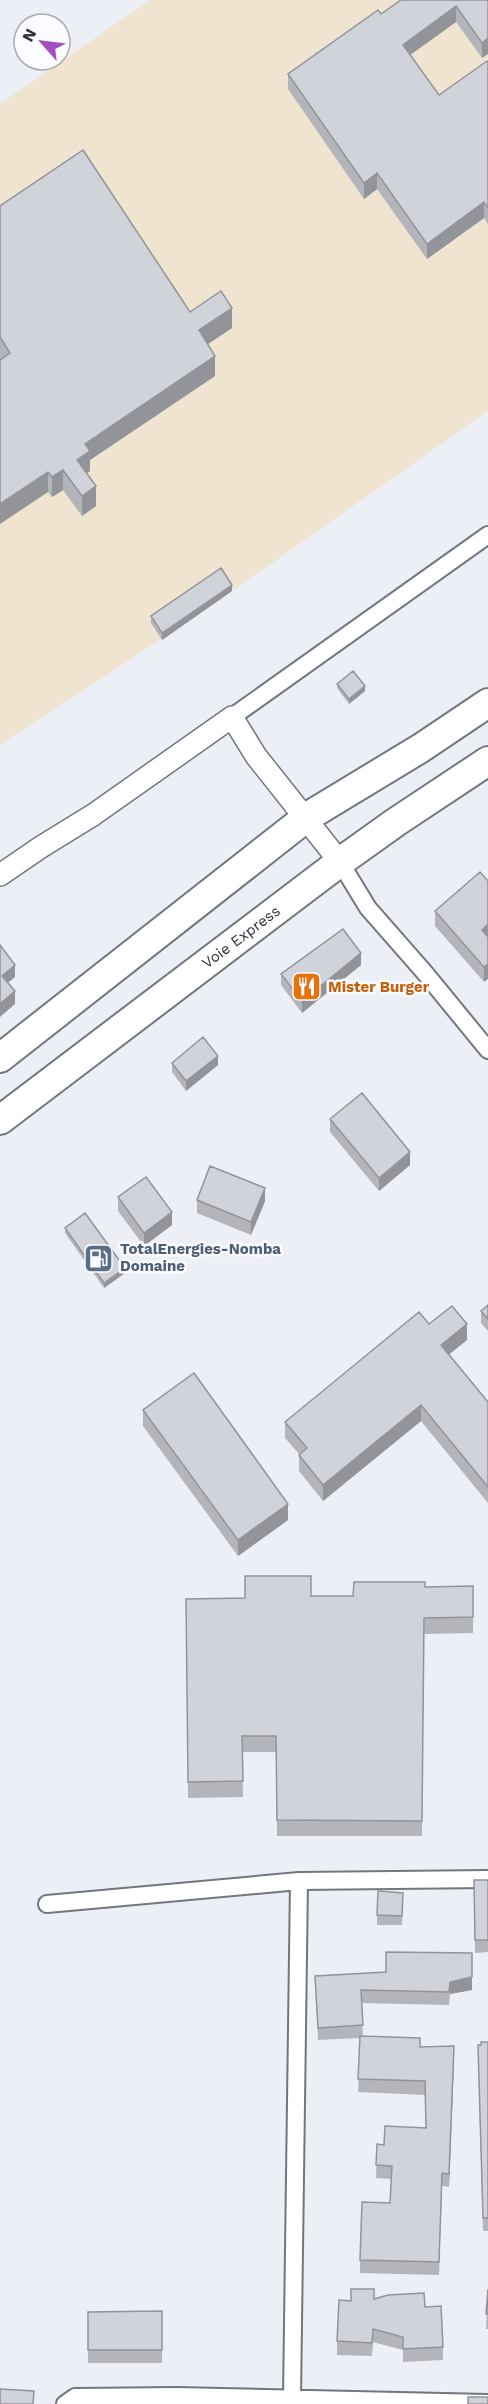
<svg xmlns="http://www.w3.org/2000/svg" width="488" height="2404" viewBox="0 0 488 2404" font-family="'Work Sans',sans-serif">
<rect width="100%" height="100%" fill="#eceff6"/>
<path fill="#eee4cf" d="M150 0H488V411L201 613 0 745V104Z"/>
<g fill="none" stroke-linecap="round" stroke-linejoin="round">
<defs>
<path id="minor" d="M232 717 488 535
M340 862 368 908 425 973 488 1050
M47 1904 299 1881 488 1879
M292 2398 299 1881
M65 2404 75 2397 177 2396 488 2403"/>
<path id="tertiary" d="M0 875 41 847 93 815 232 717 256 756 340 862"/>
<path id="trunk" d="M0 1058 307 817 421 748 488 703
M0 1120 340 862 396 822 488 761"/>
</defs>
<use href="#minor" stroke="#73767c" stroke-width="20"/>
<use href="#tertiary" stroke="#73767c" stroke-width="24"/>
<use href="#trunk" stroke="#73767c" stroke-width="32"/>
<use href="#minor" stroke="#fff" stroke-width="16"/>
<use href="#tertiary" stroke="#fff" stroke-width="21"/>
<use href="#trunk" stroke="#fff" stroke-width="28"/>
</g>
<path fill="#b4b5bb" d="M488 0 482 58 456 22 410 55 439 95 488 63V224L484 218 427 259 377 189 364 199 288 89V74L381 14Z
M0 206 190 312 232 328 208 344 215 376 90 460V471L87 473 96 506 82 516 63 490 52 497 48 492 0 357Z
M232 591 162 640 151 623V616Z
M337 684 365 691 349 704 337 688Z
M488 881 484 982 435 926V911Z
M361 965 302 1013 281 985V974Z
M172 1063 218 1065 186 1091 172 1072Z
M330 1119 410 1165 379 1191 330 1132Z
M118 1197 172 1225 144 1246 118 1211Z
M197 1200 265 1201 251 1235 197 1213Z
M65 1228 125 1273 104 1288 65 1233Z
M488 1305V1331L481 1323V1311Z
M429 1324 467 1340 449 1354 488 1402V1503L421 1421 323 1501 299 1471V1454L285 1438V1422Z
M143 1410 288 1520 238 1556 143 1426Z
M473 1586V1633L424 1634 422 1836H277L276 1752H242L243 1797 188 1798 186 1599 353 1596 425 1587Z
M474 1880H488V1952L475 1953Z
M403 1902 402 1925H377V1915Z
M472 1953V1990L450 1994 449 2005 361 2003 363 2036 420 2047 454 2059 449 2187 442 2186 439 2275 360 2273V2260L390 2203 391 2179 376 2178 377 2144 384 2145 426 2127 425 2095 358 2092 360 2038 318 2040 315 1976 386 1972Z
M488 2042V2231H483L478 2058 481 2045Z
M488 2289V2329H486Z
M374 2299 425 2307 443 2347V2360L403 2362V2350L373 2342 372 2356 337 2355V2341L351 2301Z
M162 2311V2363H88V2312Z"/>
<path fill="#929499" d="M456 6V22L403 60V45Z
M488 38V54L482 58V43Z
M377 173V189L364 199V183Z
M484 202V218L427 259V244Z
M232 308V328L199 350V330Z
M215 356V376L90 460V471L77 480V460L85 444Z
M63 470V490L52 497V477Z
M48 472V492L0 524V504Z
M96 486V506L82 516V496Z
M232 585V591L162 640V633Z
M365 686V691L349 704V699Z
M488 924V938L482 930Z
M361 953V965L302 1013V1001Z
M488 964V979L484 982V967Z
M15 965V977L2 988V976Z
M15 991V1004L0 1017V1004Z
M218 1056V1065L186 1091V1081Z
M410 1152V1165L379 1191V1178Z
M265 1188V1201L251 1235V1222Z
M172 1212V1225L144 1246V1233Z
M125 1268V1273L104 1288V1283Z
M467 1324V1340L441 1361V1345Z
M421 1405V1421L323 1501V1485Z
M288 1504V1520L238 1556V1540Z
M472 1977V1990L450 1994V1982Z
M454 2046V2059L449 2187V2174Z"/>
<path fill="#d1d3da" stroke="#929499" stroke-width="1.5" d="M401 0H488V38L482 43 456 6 403 45 439 95 487 61 488 63V208L484 202 427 244 377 173 364 183 288 74 378 10 381 14Z
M83 150 190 312 221 291 232 308 199 330 215 356 85 444 90 451 77 460 96 486 82 496 63 470 52 477 48 472 0 504V360L10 353 0 337V206Z
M221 568 232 585 162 633 151 616Z
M353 671 365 686 349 699 337 684Z
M480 872 488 881V924L482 930 488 937V964L484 967 435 911Z
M343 929 361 953 302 1001 281 974Z
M0 945 15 965 2 976 15 991 0 1004Z
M203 1037 218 1056 186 1081 172 1063Z
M362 1093 410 1152 379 1178 330 1119Z
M210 1166 265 1188 251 1222 197 1200Z
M146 1177 172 1212 144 1233 118 1197Z
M85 1213 125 1268 104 1283 65 1228Z
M488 1305V1319L481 1311Z
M452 1306 467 1324 441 1345 488 1402V1487L421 1405 323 1485 299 1455 307 1448 285 1422 419 1312 429 1324Z
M194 1373 288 1504 238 1540 143 1410Z
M245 1576H311V1596H353L354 1582H425V1587L473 1586V1617L424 1618 422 1821 277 1820 276 1736H242L243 1781 188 1782 186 1599 245 1598Z
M474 1880H488V1940H475Z
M378 1891 403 1893 402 1916 377 1915Z
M386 1952 472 1953V1977L450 1982 449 1992 361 1990 363 2025 318 2028 315 1976 386 1972Z
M360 2036 420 2038V2047L454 2046 449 2174 442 2173 439 2262 360 2260 362 2202 390 2203 392 2166 376 2165 377 2144 384 2145 385 2126 426 2128 425 2081 358 2079Z
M481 2042H488V2218H483L478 2045H481Z
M351 2289H374V2299L388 2295 424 2293 425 2307 441 2306 443 2347 403 2349V2337L373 2329 372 2343 337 2341 339 2300 351 2301Z
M488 2289V2314H486Z
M162 2311V2350H88V2312Z
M0 2389 34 2391 33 2404H0Z
M468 2397H488V2404H468Z"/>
<defs>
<symbol id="restaurant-square" viewBox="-11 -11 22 22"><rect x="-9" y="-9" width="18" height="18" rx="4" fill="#e8710a" stroke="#fbfcff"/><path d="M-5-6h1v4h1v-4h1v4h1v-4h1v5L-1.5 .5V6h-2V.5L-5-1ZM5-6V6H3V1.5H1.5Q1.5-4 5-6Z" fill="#fff"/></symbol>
<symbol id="fuel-square" viewBox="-11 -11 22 22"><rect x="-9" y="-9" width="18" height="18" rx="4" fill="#5c6f8a" stroke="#fbfcff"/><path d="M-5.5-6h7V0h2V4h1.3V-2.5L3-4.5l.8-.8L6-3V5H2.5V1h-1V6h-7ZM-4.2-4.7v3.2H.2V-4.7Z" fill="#fff"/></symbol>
</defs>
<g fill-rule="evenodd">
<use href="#restaurant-square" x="290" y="970" width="33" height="33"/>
<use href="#fuel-square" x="82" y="1242" width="33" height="33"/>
</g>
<g text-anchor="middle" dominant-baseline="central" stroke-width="5" stroke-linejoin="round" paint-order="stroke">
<g font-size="15" fill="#2e3032" stroke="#fbfcff">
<text transform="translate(241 937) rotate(-37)">Voie Express</text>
</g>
<g font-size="15" font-weight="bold" fill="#c56008" stroke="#fbfcff" text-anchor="start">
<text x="328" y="987">Mister Burger</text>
</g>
<g font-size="15" font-weight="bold" fill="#4e5e75" stroke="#fbfcff" text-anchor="start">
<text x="120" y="1249">TotalEnergies-Nomba<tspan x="120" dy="17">Domaine</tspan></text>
</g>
</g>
<g transform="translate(42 42) rotate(298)"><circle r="28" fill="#fbfcff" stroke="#a9aaad" stroke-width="1.5"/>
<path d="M0-4.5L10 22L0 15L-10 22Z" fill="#a050c1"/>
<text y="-9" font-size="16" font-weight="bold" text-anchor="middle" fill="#2e3032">N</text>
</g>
</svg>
